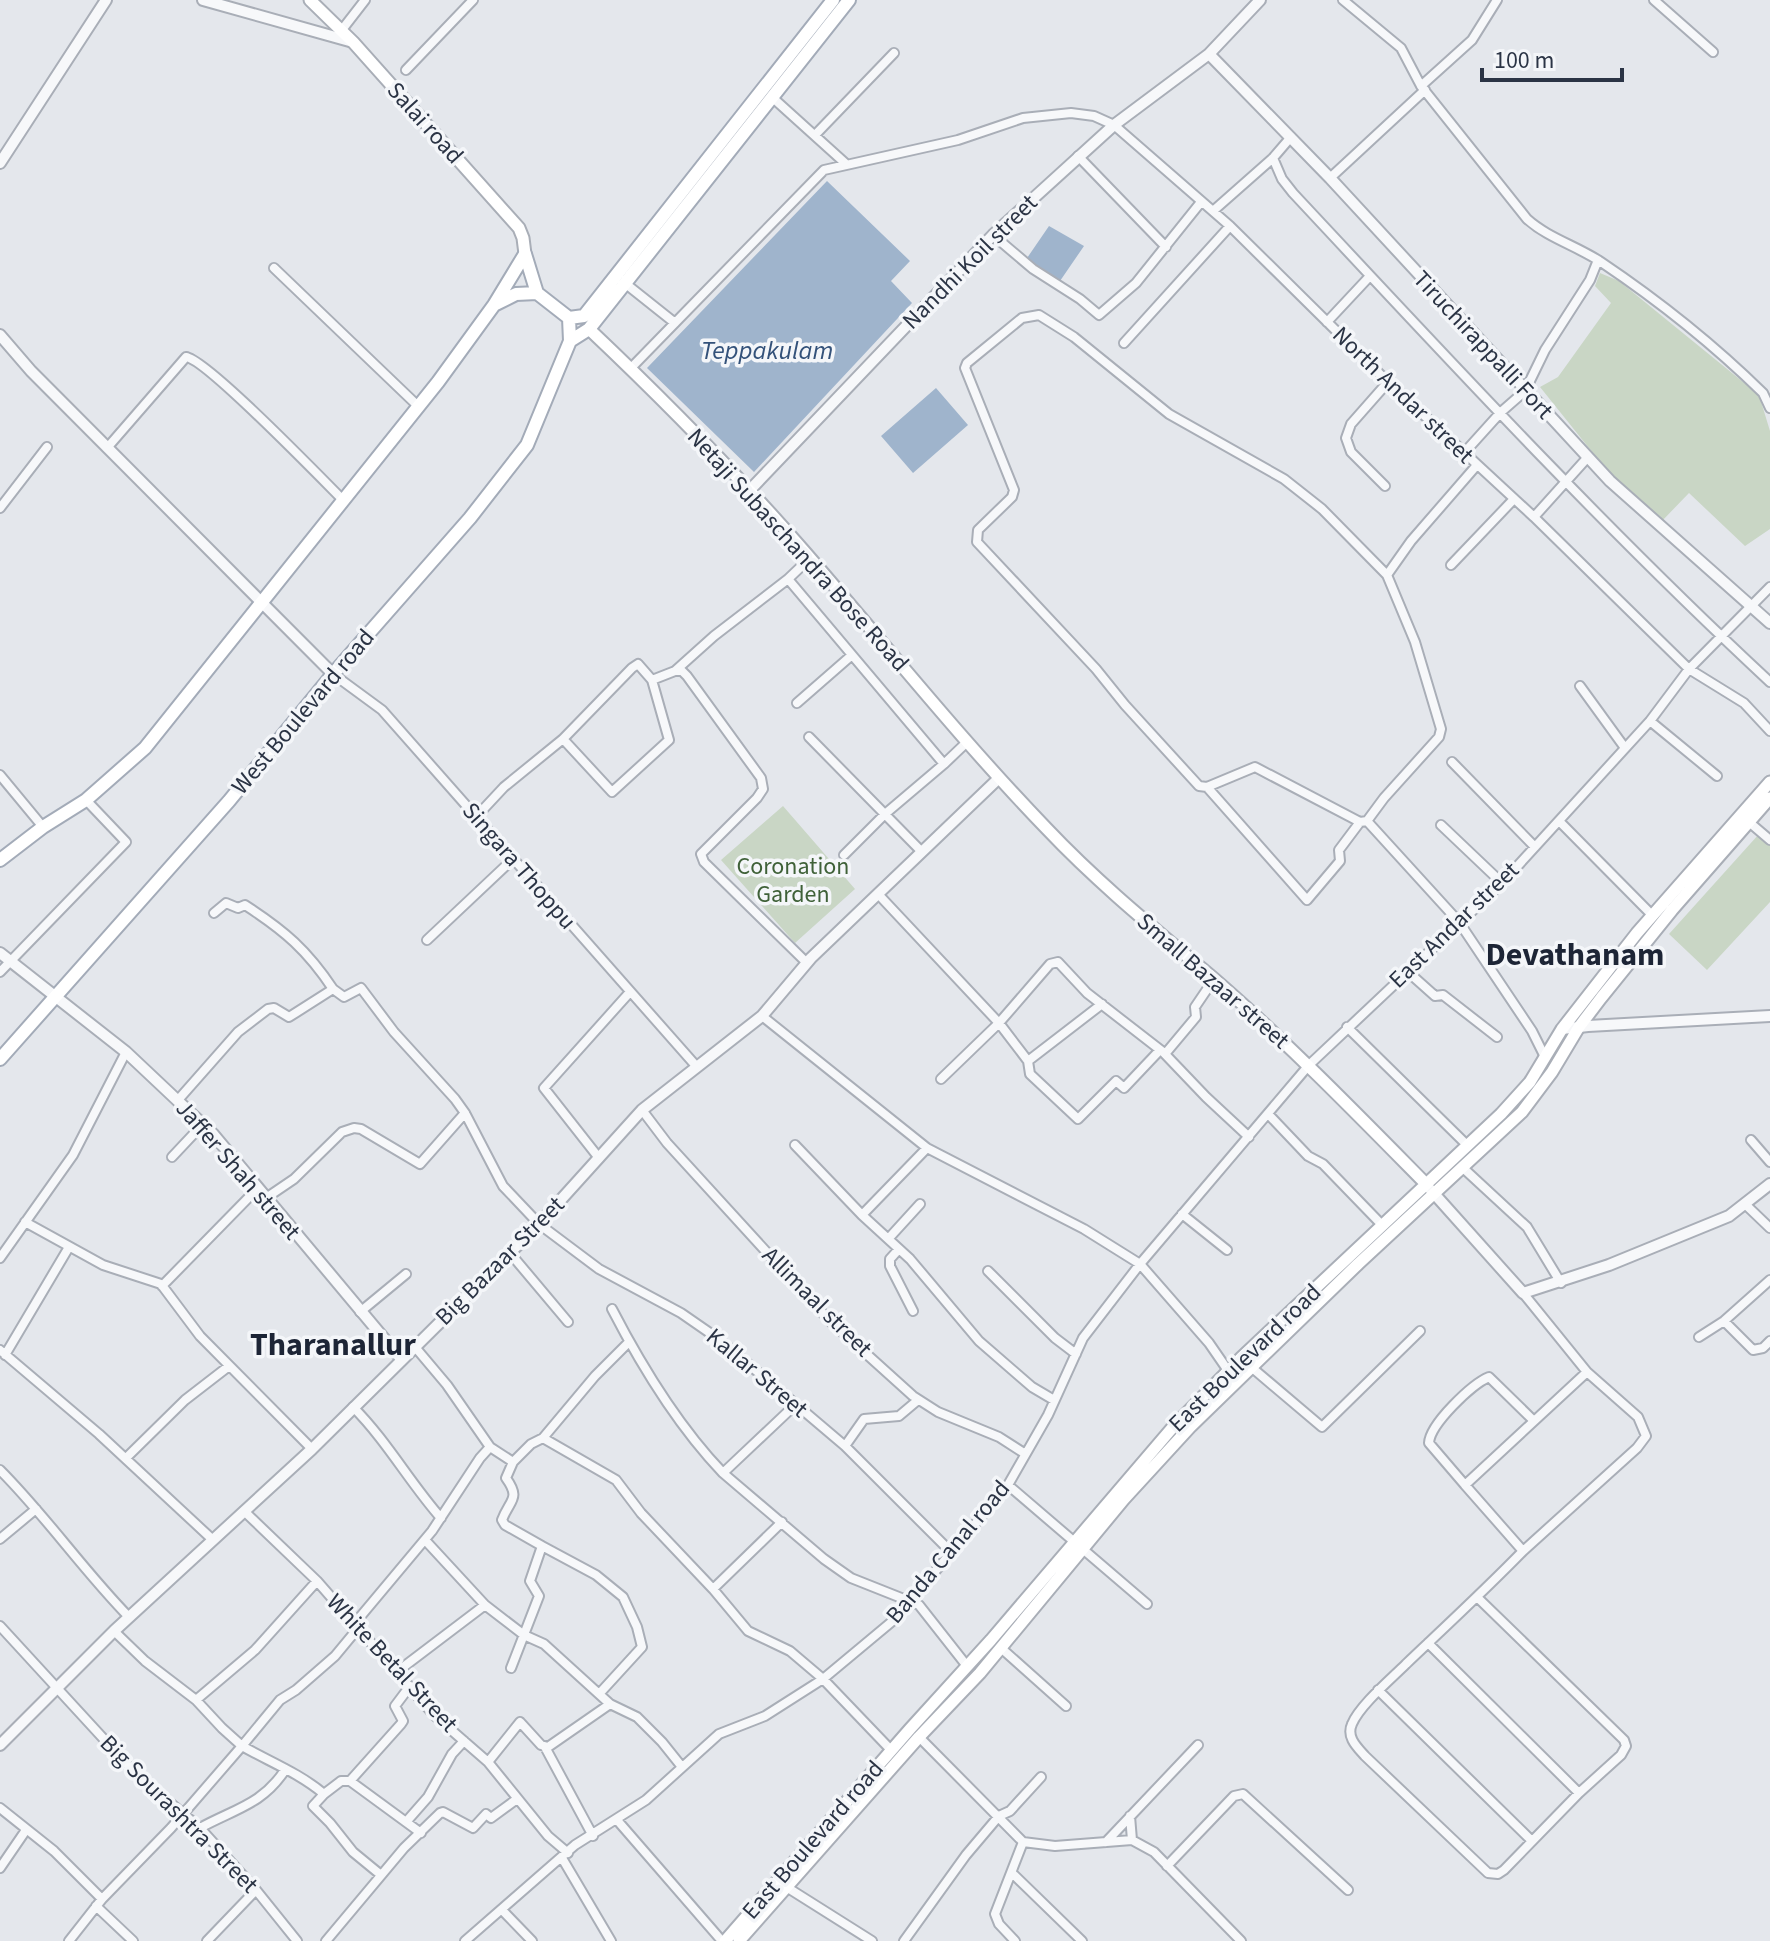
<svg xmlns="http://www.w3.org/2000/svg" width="1770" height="1941" viewBox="0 0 1770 1941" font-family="'Source Sans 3',sans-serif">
<rect width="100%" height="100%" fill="#e4e7ec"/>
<path fill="#c9d6c5" d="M1600 273 1619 281 1759 395 1770 431V529L1745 546 1689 493 1661 522 1613 478 1540 387 1558 377 1611 303 1595 286Z
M783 806 855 889 795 943 721 860Z
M1759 834 1770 844V902L1707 970 1669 934Z"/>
<path fill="#9fb4cc" d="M827 181 910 261 891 281 912 303 754 472 647 368Z
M1049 226 1084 246 1060 281 1025 261Z
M936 388 968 425 913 473 881 436Z"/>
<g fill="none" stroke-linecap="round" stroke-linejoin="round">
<defs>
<path id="minor" d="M1343 0 1401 48 1421 86 1527 219C1548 238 1577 246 1601 262 1659 301 1713 344 1763 393L1770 408
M1654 0 1713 52
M341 31 365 0
M406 70 473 0
M1421 86 1472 40 1497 0
M773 98 845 163
M815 135 894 53
M1078 156 1166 247
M1273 158 1282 179 1293 193C1448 359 1603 527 1770 682
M1330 178 1425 90
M1213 211 1273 158 1291 137
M993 235 1033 269 1080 299 1099 315 1136 283 1201 202
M274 268 419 407
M626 284 675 323
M1327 322 1370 276
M1124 343 1230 226
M630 369 824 170 958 140 1023 118 1071 113 1094 116 1114 125 1230 226 1388 382 1534 517 1689 669 1744 703 1770 731
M107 448 186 357C206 359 322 479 344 501
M1464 453 1501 412 1525 391 1545 350 1590 280 1598 260
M1385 486 1351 452 1346 438 1351 424 1388 382
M0 508 47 447
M1534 517 1588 457
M810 558 788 579 944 764 967 742
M1451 565 1514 499
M1387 575 1411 541 1477 465
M675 671H682L687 676 761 778 763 789 757 798 701 854 704 862 807 963
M333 674 382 710 697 1067
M1580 686 1625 748
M797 703 852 655
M1650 721 1717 776
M809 737 922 852
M563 739 612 792 669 740 652 680
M1452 762 1535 847
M0 775 43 827
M1207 787 1307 900 1340 861 1339 850 1360 822
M476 817 504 787 563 739 632 668 638 664 652 680 675 671 714 636 788 579
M1367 821 1384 798 1439 737 1441 729 1415 642 1387 575 1322 509 1284 479 1169 414 1074 337 1039 315 1022 318 967 363 965 368 1014 490 1012 497 978 530 977 542 1096 669 1125 705 1199 786 1207 787 1255 767 1360 822 1367 821 1459 922 1532 1031 1545 1057
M1560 822 1653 916
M1749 822 1770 840
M1441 825 1502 883
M844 855 885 814 944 764
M878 894 999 1023 1028 1061 1102 1004
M214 913 226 903 238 908 245 905C285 931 307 950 333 989
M427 940 513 859
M1407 971 1435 996 1443 995 1497 1037
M0 972 126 842 86 800
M762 1016 927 1148 1084 1229 1140 1264 1209 1343 1229 1372
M1347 1027 1467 1145
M1165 1054 1196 1017 1195 1007 1214 979
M1028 1061 1030 1074 1078 1119 1116 1081 1124 1088 1160 1050
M941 1079 999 1023 1050 964 1058 962 1087 993 1163 1052 1206 1097 1249 1137
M178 1100 238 1032 268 1009 274 1008 289 1017 333 989 344 997 361 988 394 1032 455 1099 465 1113 503 1186 539 1224 599 1269 681 1313 720 1340 845 1446 952 1553
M642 1110 667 1143 793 1281 831 1322 913 1396 938 1412 999 1437 1024 1453
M1269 1115 1308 1156 1323 1164 1383 1226
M1751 1140 1770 1162
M795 1145 862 1215 910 1259 979 1341 1032 1387 1054 1400
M172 1157 203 1124
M599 1158 544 1088 630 992
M1462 1167 1527 1227 1561 1283
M266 1198 294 1179 342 1132 354 1128 361 1129 420 1164 465 1113
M1746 1205 1770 1228
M1182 1214 1227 1250
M862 1215 927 1148
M25 1222 103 1265 161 1284 200 1336 312 1449
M889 1238 920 1204
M899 1249 890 1259V1266L913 1311
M510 1253 568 1322
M0 1258 73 1155 126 1052
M988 1271 1055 1338 1076 1354
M162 1286 258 1188
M612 1309C642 1367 677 1425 723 1473
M360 1312 406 1274
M1724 1321 1753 1350 1763 1348 1770 1341
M1699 1337 1724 1321 1770 1280
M415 1347 447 1385 490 1447 513 1462 531 1444 543 1438 616 1480 641 1513 713 1589 748 1631 790 1651 823 1679 891 1750
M0 1350 99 1434 213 1540
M5 1355 69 1247
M1250 1366 1322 1427 1420 1331
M795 1405 723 1473 824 1559 851 1578 919 1605 967 1666
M353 1407C387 1441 410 1483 441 1518
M543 1438 595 1376 629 1342
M845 1446 864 1419 899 1416 918 1400
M126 1458 185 1400 229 1366
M0 1470C46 1516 83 1570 129 1617
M1008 1485 1147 1604
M1465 1485 1429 1443C1430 1424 1472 1384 1489 1377L1534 1421
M244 1511 317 1581 434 1715 488 1762 548 1836 568 1853
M0 1539 36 1509
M425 1540 485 1605 524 1635 544 1644 610 1704 637 1717 662 1742 682 1767
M542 1546 596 1575 623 1597 637 1627 642 1647 599 1694
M1523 1551 1637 1448 1646 1436 1638 1417 1587 1372
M713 1589 782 1522
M1478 1598 1624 1740 1626 1746 1621 1755 1579 1793 1504 1870 1498 1874 1488 1873 1365 1756C1357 1747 1346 1737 1352 1724 1360 1705 1391 1679 1406 1664 1446 1626 1485 1590 1523 1551L1465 1485 1587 1372 1523 1293
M355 1623 432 1531 480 1458 490 1447
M0 1626 135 1773 200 1828 256 1890 297 1941
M359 1627 335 1656 296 1690 280 1700 242 1746C270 1762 299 1773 324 1794L341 1781H350L421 1833
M1428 1643 1579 1793
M1001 1648 1066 1706
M511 1668 539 1596 530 1581 542 1546 505 1525 502 1520C510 1499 521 1499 506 1478L513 1462
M398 1671 485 1605
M1378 1690 1531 1840
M196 1700 255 1650 317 1581
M919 1737 1023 1842 995 1914 999 1924 1015 1941
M545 1747 593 1836
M488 1762 520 1722 541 1745 548 1747 610 1704
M350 1781 401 1724 403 1721 395 1706 410 1686
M324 1794 313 1806 330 1823 353 1852 381 1875
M0 1808 54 1851 102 1899
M1130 1816 1132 1840
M617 1820 722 1941
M406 1822 428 1797 452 1754 464 1741
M200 1828C234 1809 262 1805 285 1770
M1023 1842 1055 1846 1132 1840 1154 1852 1241 1941
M1106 1842 1198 1745
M562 1858 611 1941
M1167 1866 1234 1796 1243 1794 1348 1890
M0 1868 26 1830
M1013 1874 1082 1941
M788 1888 872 1941
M96 1906 133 1941
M503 1911 532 1941
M69 1941 102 1899 171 1828 242 1746 222 1728 196 1700 145 1661 114 1631
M207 1941 256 1890
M326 1941 404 1848 440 1813 443 1812 473 1828 486 1814 491 1818 517 1799
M465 1941 575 1845 646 1800 719 1734 765 1716 823 1679 895 1619 1008 1485 1048 1415 1083 1338 1140 1264 1309 1065 1502 883 1650 721 1689 669 1770 587
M904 1941 966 1855 999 1816 1010 1811 1041 1777"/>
<path id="tertiary" d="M203 0 353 42
M1209 54 1330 178 1610 481 1770 623
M0 163 106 0
M0 335 31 371 333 674
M749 491 993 235 1114 125 1209 54 1260 0
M0 953 126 1052 213 1134 402 1360
M1562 1029 1588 1026 1770 1016
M1430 1189 1523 1293 1609 1265 1729 1216 1770 1184
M0 1745 114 1631 312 1449 402 1360 539 1224 642 1110 762 1016 811 958 998 779"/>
<path id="secondary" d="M310 0 353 42 519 228 523 238 525 254
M589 329C664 400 736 473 804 551 885 644 961 740 1047 829 1098 883 1156 930 1213 978 1288 1043 1357 1114 1426 1184
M725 1941 910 1729 991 1640 1173 1427 1241 1358 1501 1114 1530 1082 1562 1029 1637 933 1770 782
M739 1941 919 1737 980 1673 1124 1499 1191 1426 1358 1264 1522 1112 1552 1072 1579 1027 1601 998 1672 910 1770 798"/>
<path id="primary" d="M525 254 537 293 569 318 584 316 833 0
M494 305 516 294 537 293
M570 341 589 329 849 0
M0 860 43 827 86 800 145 748 438 382 494 305 525 254
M0 1059 229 801 333 674 470 518 527 445 570 341 569 318"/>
</defs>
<use href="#minor" stroke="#a9aeb7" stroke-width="12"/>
<use href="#tertiary" stroke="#a9aeb7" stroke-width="14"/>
<use href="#secondary" stroke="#a9aeb7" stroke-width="15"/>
<use href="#primary" stroke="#a3abb8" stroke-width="16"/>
<use href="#minor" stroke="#f7f8fa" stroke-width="8"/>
<use href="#tertiary" stroke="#f7f8fa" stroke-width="10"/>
<use href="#secondary" stroke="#fff" stroke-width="11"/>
<use href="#primary" stroke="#fff" stroke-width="12"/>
</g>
<g text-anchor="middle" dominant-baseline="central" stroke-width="7" stroke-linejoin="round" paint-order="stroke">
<g font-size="24" fill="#2b3445" stroke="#f4f6f9">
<text transform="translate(425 123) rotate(48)">Salai road</text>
<text transform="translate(970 262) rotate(-45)">Nandhi Koil street</text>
<text transform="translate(1483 345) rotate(47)">Tiruchirappalli Fort</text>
<text transform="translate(1403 395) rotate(44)">North Andar street</text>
<text transform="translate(798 550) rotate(48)">Netaji Subaschandra Bose Road</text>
<text transform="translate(303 712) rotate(-50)">West Boulevard road</text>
<text transform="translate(519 866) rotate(49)">Singara Thoppu</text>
<text transform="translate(1454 925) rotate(-44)">East Andar street</text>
<text transform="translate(1213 981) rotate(41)">Small Bazaar street</text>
<text transform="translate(238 1170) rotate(49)">Jaffer Shah street</text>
<text transform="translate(500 1261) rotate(-45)">Big Bazaar Street</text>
<text transform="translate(817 1302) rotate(45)">Allimaal street</text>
<text transform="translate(1245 1358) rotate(-44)">East Boulevard road</text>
<text transform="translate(757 1373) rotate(40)">Kallar Street</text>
<text transform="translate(948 1552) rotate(-50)">Banda Canal road</text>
<text transform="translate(392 1663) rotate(47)">White Betal Street</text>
<text transform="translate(179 1814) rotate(45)">Big Sourashtra Street</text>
<text transform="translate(813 1840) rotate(-49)">East Boulevard road</text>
</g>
<g font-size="24" fill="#3f6138" stroke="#f4f6f9">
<text x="793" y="866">Coronation<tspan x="793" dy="28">Garden</tspan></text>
</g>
<g font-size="26" font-style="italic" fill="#34527a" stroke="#f4f6f9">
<text x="767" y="350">Teppakulam</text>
</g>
<g font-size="32" font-weight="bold" fill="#1d2536" stroke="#f4f6f9">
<text x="1575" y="955">Devathanam</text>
<text x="333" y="1345">Tharanallur</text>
</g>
</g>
<path d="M1482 68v12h140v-12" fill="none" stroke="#2b3445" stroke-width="4"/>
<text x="1494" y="68" font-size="24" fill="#2b3445" stroke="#f4f6f9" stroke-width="6" paint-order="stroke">100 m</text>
</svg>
